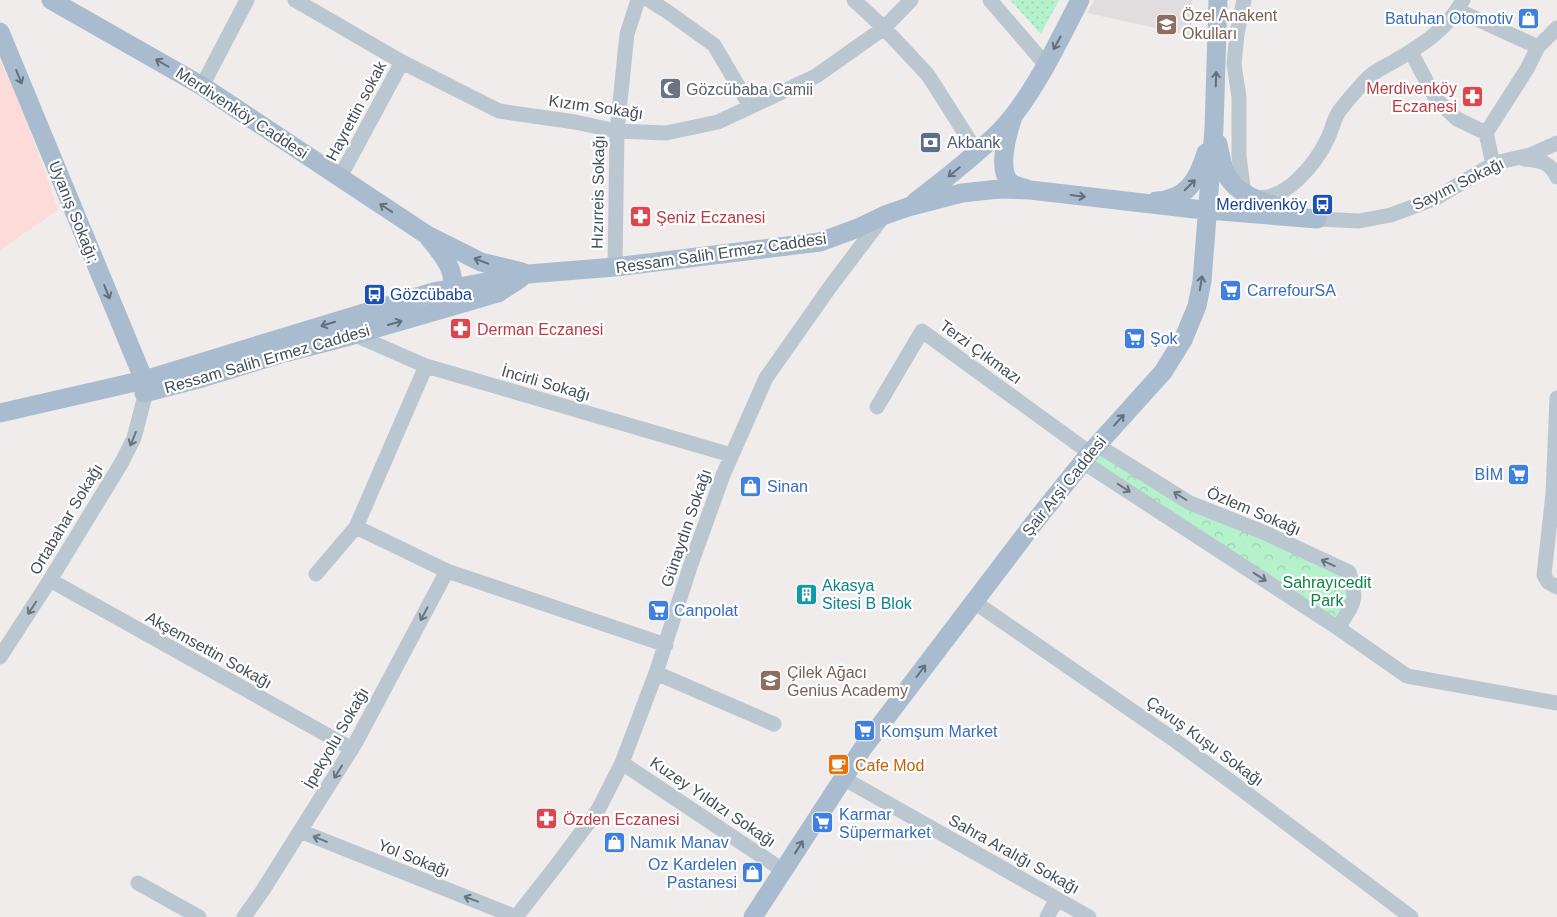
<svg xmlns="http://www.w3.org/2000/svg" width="1557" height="917" viewBox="0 0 1557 917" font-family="Helvetica,sans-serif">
<defs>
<pattern id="grass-dots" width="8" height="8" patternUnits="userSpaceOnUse" patternTransform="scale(1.25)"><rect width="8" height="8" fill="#b5f2cc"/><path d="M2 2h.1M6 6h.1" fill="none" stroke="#9dd1b1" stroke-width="1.8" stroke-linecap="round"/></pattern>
<pattern id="park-crowns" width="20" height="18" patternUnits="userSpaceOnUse" patternTransform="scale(1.25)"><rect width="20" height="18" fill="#b5f2cc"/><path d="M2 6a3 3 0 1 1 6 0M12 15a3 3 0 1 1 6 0" fill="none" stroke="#9dd1b1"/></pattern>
</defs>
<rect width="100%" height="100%" fill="#f0ecec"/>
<path fill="#e1ddde" d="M1094 0H1192V36L1087 13Z"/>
<path fill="#fddbd9" d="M0 61 13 88 29 127 58 210 0 250Z"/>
<path fill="url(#grass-dots)" d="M1010 0H1059L1041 34Z"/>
<path fill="url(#park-crowns)" d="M1103 451 1346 574 1349 600 1335 624 1093 465Z"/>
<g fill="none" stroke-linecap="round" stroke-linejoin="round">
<path stroke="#bbc7d0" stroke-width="15" d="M295 0 402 62 499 111 575 122 617 131 666 133 718 122 816 76 884 28 911 0
M649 0 668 12 714 45 750 106
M854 0 884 28 928 75 977 152
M990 0 1045 64
M1244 0 1237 34 1234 64 1239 97V156L1243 187 1248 195
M1457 10 1538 47
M1411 52 1436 99 1457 119 1486 133 1493 164
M202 86 247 0
M1486 133 1527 69 1538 47 1557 28
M1524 159C1540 160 1550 162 1557 177
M340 177 402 62
M1252 197C1285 204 1316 163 1328 138 1332 129 1334 118 1340 110 1349 99 1360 85 1370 76 1377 70 1386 66 1393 62 1422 45 1447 30 1463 0
M1317 219 1359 221 1391 215 1436 198 1495 163 1530 155 1557 143
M615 267 617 131 627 34 638 0
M355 335 426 366 731 455
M426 366 356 527 447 571 666 645
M1557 398 1553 494 1544 575 1548 582 1557 587
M877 407 922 331 1090 453
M1097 445 1190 503 1263 532 1349 572C1359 602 1353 603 1338 628
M1083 462 1338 628 1407 676 1557 703
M316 574 356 527
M50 580 352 749
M973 601 1173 739 1237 786 1411 917
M0 657 50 580 122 462 134 438 146 392
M656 673 774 724
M622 763 784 871
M843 778 1089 917
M300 831 516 917
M138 883 199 917
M244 917 263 890 356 742 447 571
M516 917 559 862 598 810 622 763 656 673 690 567 723 475 766 378 830 287 883 217
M1047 917 1057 899"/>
<path stroke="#a9bccf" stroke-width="19" d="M51 0 202 86 427 235 481 262 522 272
M0 32 144 380 146 392
M1012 120C1007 135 998 168 1009 181 1013 186 1021 187 1027 189
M1218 144C1220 154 1222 165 1226 174 1237 196 1265 203 1286 209
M1156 201C1187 200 1198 179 1206 153
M915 202C944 180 974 157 1000 131 1033 97 1058 42 1080 0
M429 238C444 257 459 272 450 297
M144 393 202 378 284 353 350 336 498 293 521 278
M0 413 144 380 433 292 528 274 615 267 820 242 858 228 885 215 908 207 962 193 999 189 1030 190 1195 209 1317 219
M753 917 863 748 1037 519 1090 453 1163 372 1183 340 1197 306 1202 281 1214 128 1218 0"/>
</g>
<defs><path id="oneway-shaft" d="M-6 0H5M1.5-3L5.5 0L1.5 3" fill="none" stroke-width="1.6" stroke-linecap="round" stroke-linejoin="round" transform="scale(1.25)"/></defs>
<g stroke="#62707e">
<use href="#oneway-shaft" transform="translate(1057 43) rotate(119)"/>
<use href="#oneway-shaft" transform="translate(162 63) rotate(-150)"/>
<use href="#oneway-shaft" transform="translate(19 77) rotate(68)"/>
<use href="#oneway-shaft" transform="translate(1216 79) rotate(-88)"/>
<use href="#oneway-shaft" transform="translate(954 172) rotate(141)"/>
<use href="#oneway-shaft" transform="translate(1190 185) rotate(-45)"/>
<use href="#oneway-shaft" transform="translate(1078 196) rotate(7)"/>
<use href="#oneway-shaft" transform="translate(386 208) rotate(-146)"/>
<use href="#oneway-shaft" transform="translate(481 261) rotate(-159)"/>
<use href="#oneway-shaft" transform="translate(1201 283) rotate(-81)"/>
<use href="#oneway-shaft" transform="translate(107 292) rotate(68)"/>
<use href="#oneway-shaft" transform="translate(395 323) rotate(-16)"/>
<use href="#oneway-shaft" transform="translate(328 324) rotate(163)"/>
<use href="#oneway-shaft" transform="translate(1119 420) rotate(-48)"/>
<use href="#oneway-shaft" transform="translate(921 671) rotate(-53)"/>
<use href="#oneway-shaft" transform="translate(799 847) rotate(-58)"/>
</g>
<g stroke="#67747e">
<use href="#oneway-shaft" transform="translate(133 439) rotate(112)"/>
<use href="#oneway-shaft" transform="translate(1124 488) rotate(33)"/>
<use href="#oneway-shaft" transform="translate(1180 496) rotate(-148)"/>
<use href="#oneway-shaft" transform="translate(1328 563) rotate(-155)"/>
<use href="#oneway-shaft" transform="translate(1260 577) rotate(33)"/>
<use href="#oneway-shaft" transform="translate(32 608) rotate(123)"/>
<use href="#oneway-shaft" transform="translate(424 614) rotate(118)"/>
<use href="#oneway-shaft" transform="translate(338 772) rotate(122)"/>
<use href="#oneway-shaft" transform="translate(320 839) rotate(-158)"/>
<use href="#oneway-shaft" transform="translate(471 899) rotate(-159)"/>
</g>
<defs>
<symbol id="shop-square" viewBox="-11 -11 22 22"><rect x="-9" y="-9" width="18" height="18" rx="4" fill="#3f7fe0" stroke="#fff"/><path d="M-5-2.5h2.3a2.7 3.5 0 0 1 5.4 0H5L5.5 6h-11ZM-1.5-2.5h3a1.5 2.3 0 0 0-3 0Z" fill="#fff"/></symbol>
<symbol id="school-square" viewBox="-11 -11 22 22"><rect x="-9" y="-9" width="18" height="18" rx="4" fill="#8d6e63" stroke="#fff"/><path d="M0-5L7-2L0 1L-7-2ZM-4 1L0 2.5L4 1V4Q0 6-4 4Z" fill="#fff"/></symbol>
<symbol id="mosque-square" viewBox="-11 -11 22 22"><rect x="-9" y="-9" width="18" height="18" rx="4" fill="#6b7280" stroke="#fff"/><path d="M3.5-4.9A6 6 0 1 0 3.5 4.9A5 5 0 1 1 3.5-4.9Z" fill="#fff"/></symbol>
<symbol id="pharmacy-square" viewBox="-11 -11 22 22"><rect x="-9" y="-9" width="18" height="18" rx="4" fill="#e0444e" stroke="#fff"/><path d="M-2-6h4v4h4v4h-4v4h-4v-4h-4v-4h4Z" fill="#fff"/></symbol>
<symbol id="bank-square" viewBox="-11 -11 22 22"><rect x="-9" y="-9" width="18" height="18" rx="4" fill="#5c6f8a" stroke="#fff"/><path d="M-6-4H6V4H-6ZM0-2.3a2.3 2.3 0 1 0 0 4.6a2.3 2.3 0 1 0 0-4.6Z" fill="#fff"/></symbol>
<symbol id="bus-square" viewBox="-11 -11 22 22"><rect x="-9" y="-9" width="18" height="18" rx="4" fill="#1a4fb4" stroke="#fff"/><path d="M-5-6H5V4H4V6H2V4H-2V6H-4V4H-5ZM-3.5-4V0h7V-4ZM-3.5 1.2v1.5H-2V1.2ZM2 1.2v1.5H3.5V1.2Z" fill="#fff"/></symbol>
<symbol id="supermarket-square" viewBox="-11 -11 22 22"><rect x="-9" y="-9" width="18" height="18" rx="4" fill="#3f7fe0" stroke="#fff"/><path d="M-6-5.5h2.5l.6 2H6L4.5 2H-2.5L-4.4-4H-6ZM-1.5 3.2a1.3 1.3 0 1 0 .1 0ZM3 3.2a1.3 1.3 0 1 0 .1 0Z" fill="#fff"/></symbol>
<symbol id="building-square" viewBox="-11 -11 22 22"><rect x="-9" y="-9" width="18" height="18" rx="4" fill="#0f9aa8" stroke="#fff"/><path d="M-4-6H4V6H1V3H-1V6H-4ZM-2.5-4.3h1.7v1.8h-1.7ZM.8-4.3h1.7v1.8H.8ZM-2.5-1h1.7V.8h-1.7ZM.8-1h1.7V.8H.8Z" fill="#fff"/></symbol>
<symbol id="cafe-square" viewBox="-11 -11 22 22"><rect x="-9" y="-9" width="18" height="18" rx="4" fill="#e8710a" stroke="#fff"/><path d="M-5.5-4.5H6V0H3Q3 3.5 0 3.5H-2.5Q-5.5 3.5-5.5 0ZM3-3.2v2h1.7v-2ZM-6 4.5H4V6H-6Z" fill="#fff"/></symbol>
</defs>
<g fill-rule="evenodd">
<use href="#shop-square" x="1516" y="6" width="25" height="25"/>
<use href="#school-square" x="1154" y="12" width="25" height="25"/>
<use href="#mosque-square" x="658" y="76" width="25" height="25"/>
<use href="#pharmacy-square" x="1460" y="84" width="25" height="25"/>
<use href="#bank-square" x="918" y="130" width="25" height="25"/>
<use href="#bus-square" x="1310" y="192" width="25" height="25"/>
<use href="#pharmacy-square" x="628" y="204" width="25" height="25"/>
<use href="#supermarket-square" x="1218" y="278" width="25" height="25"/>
<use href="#bus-square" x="362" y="282" width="25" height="25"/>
<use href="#pharmacy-square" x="448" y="316" width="25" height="25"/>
<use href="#supermarket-square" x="1122" y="326" width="25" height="25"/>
<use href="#supermarket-square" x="1506" y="462" width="25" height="25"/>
<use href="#shop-square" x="738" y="474" width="25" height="25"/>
<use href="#building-square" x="794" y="582" width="25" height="25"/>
<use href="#supermarket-square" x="646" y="598" width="25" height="25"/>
<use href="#school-square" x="758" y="668" width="25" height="25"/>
<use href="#supermarket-square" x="852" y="718" width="25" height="25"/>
<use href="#cafe-square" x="826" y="752" width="25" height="25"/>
<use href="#pharmacy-square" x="534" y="806" width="25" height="25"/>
<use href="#supermarket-square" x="810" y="810" width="25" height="25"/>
<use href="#shop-square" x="602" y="830" width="25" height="25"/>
<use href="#shop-square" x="740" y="860" width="25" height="25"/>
</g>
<g text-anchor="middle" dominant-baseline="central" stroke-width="4.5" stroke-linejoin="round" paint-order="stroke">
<g font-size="16" fill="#785e54" stroke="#fff" text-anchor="start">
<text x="1182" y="15">Özel Anakent<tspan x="1182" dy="18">Okulları</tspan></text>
<text x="787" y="672">Çilek Ağacı<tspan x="787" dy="18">Genius Academy</tspan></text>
</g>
<g font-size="16" fill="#366cbe" stroke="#fff" text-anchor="start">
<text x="1513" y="18" text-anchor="end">Batuhan Otomotiv</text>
<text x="1247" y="290">CarrefourSA</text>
<text x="1150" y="338">Şok</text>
<text x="1503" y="474" text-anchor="end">BİM</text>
<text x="767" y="486">Sinan</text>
<text x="674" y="610">Canpolat</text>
<text x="881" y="731">Komşum Market</text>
<text x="839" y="814">Karmar<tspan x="839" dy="18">Süpermarket</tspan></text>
<text x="630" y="842">Namık Manav</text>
<text x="737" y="864" text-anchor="end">Oz Kardelen<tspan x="737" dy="18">Pastanesi</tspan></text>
</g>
<g font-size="16" fill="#be3a42" stroke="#fff" text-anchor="start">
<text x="1457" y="88" text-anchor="end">Merdivenköy<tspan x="1457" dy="18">Eczanesi</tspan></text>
<text x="656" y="217">Şeniz Eczanesi</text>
<text x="477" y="329">Derman Eczanesi</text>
<text x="563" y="819">Özden Eczanesi</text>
</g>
<g font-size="16" fill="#5b616d" stroke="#fff" text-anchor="start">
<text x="686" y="89">Gözcübaba Camii</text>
</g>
<g font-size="16" fill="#43505b" stroke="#fff">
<text transform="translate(596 107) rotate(8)">Kızım Sokağı</text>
<text transform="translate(356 111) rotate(-62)">Hayrettin sokak</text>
<text transform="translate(242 113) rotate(33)">Merdivenköy Caddesi</text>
<text transform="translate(1458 184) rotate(-26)">Sayım Sokağı</text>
<text transform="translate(598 192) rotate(-89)">Hızırreis Sokağı</text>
<text transform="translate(74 212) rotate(68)">Uyanış Sokağı;</text>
<text transform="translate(721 253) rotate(-8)">Ressam Salih Ermez Caddesi</text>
<text transform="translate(981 352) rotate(36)">Terzi Çıkmazı</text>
<text transform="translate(267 359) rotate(-16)">Ressam Salih Ermez Caddesi</text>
<text transform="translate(546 383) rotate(16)">İncirli Sokağı</text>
<text transform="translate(1064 486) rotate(-51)">Şair Arşi Caddesi</text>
<text transform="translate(1254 511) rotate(23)">Özlem Sokağı</text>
<text transform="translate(66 519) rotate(-59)">Ortabahar Sokağı</text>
<text transform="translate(686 528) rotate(-71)">Günaydın Sokağı</text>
<text transform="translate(209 650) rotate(29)">Akşemsettin Sokağı</text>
<text transform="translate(336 738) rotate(-60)">İpekyolu Sokağı</text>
<text transform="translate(1205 741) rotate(36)">Çavuş Kuşu Sokağı</text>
<text transform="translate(713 802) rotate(34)">Kuzey Yıldızı Sokağı</text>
<text transform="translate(1014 854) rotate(29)">Sahra Aralığı Sokağı</text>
<text transform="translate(414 858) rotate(22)">Yol Sokağı</text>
</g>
<g font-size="16" fill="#4e5e75" stroke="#fff" text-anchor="start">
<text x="947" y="142">Akbank</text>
</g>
<g font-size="16" fill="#164399" stroke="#fff" text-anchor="end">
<text x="1307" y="204">Merdivenköy</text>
<text x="390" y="294" text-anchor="start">Gözcübaba</text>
</g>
<g font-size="16" fill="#0e8347" stroke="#fff">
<text x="1327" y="582">Sahrayıcedit<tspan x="1327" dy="18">Park</tspan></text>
</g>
<g font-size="16" fill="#0d838f" stroke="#fff" text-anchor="start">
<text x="822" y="585">Akasya<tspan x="822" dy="18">Sitesi B Blok</tspan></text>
</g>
<g font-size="16" fill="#c56008" stroke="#fff" text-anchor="start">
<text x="855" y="765">Cafe Mod</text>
</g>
</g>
</svg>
